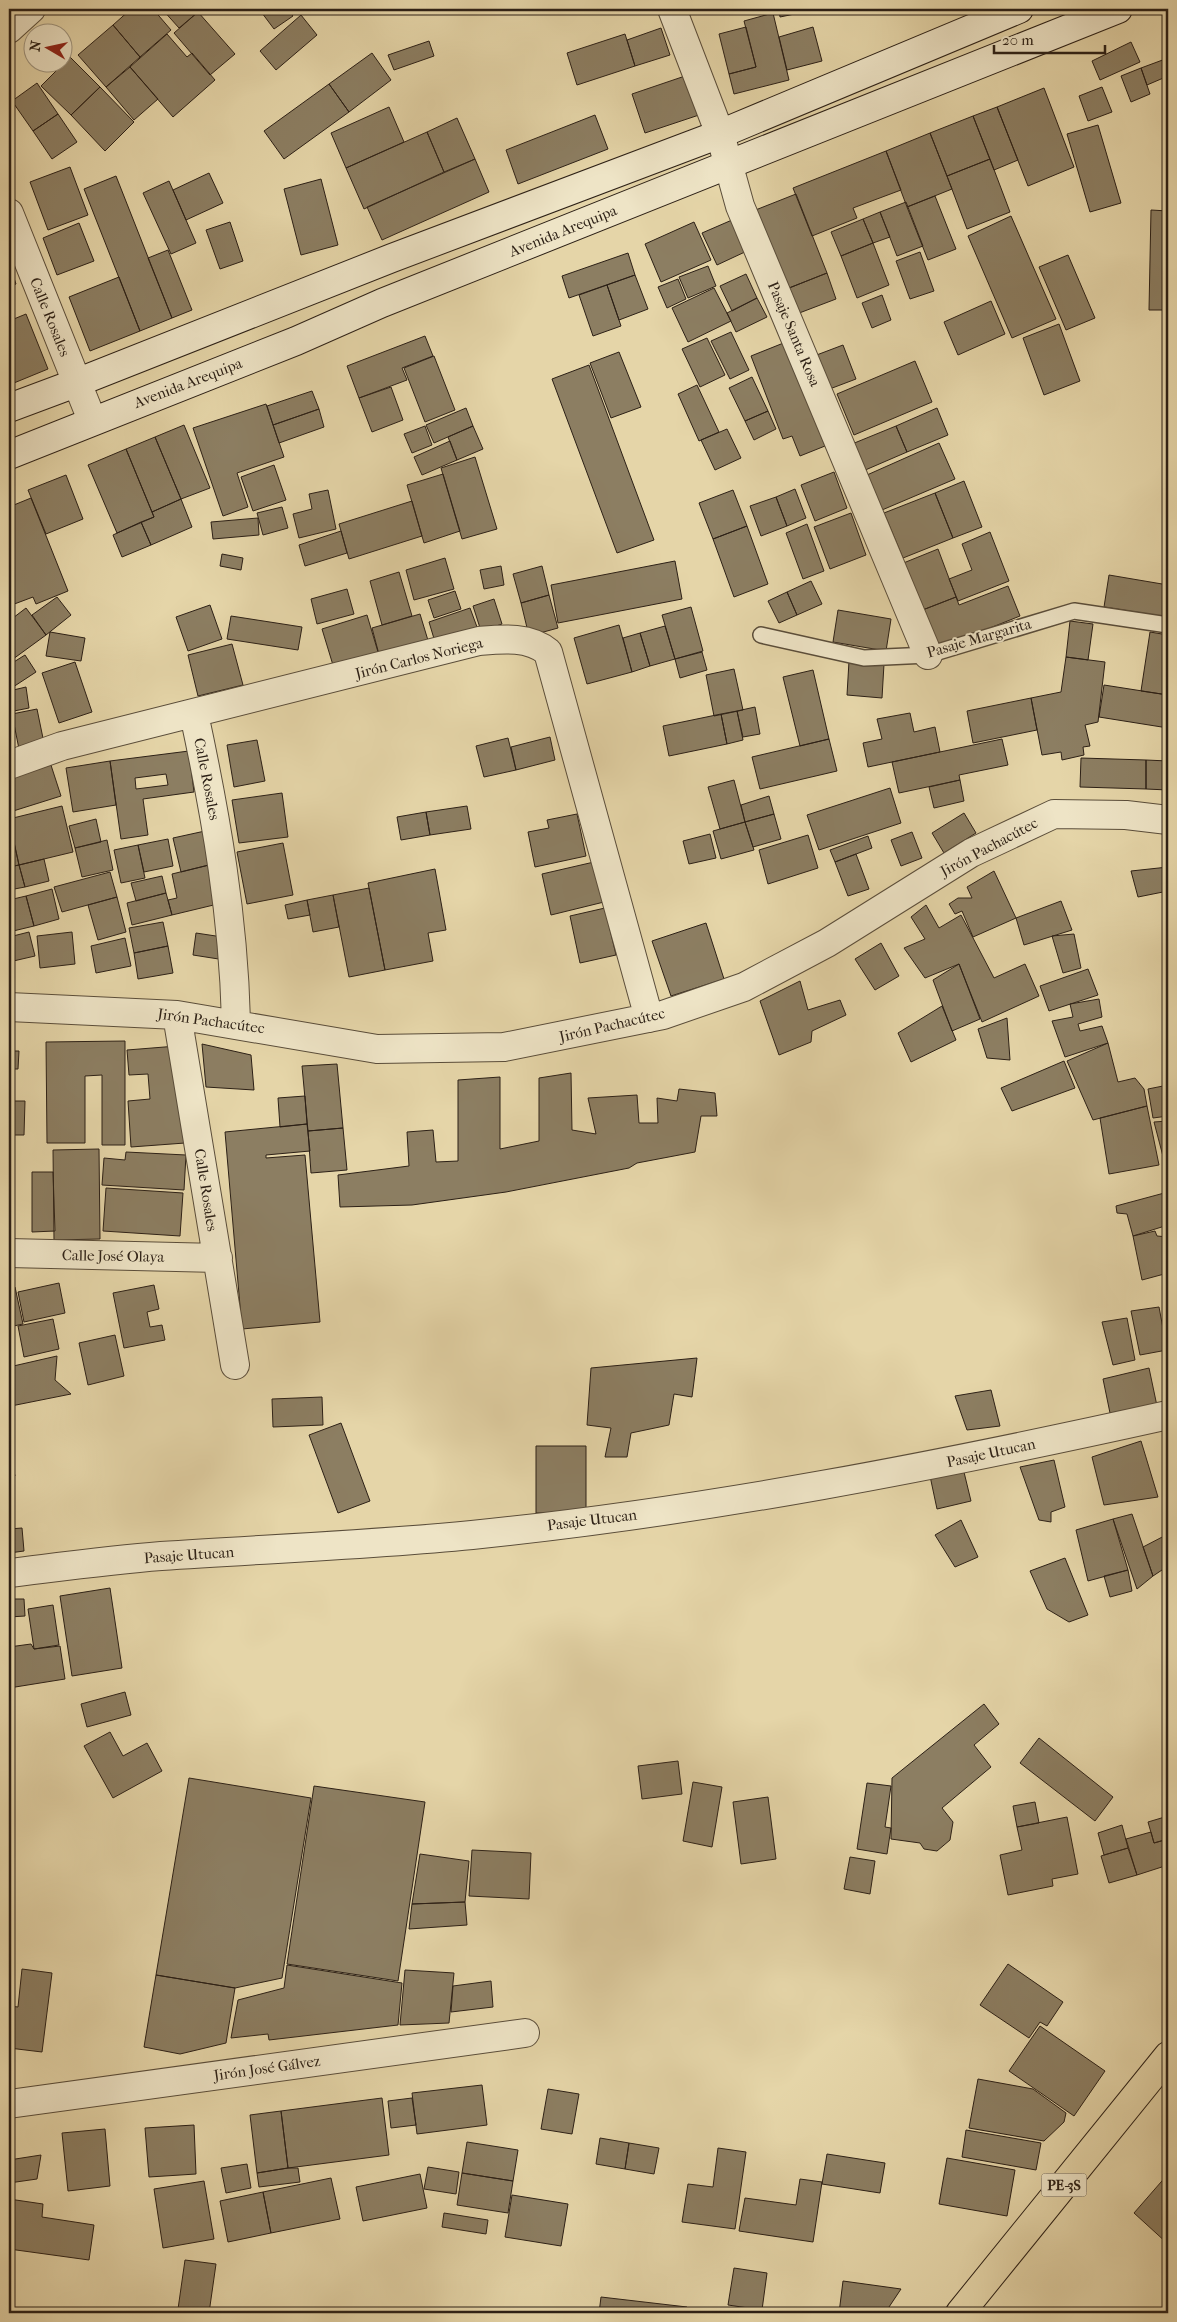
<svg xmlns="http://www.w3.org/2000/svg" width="1177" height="2322" viewBox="0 0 1177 2322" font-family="'IM FELL French Canon',serif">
<rect width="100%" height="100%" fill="#e5d5a8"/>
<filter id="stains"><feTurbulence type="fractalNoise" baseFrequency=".004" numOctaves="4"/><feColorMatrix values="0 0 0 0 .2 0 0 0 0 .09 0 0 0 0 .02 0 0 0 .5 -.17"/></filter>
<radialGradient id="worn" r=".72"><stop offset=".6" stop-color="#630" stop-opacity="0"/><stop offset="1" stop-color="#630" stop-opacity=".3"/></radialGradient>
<path fill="#8c7e62" stroke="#2c2016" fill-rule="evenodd" d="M131 9H153L171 30 140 57 113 25Z
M162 9H195L198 12 179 28Z
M259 9H287L293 16 274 29Z
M779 9H809V11L780 17Z
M198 12 235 54 210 75 174 33Z
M773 13 789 80 734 94 729 74 756 67 744 21Z
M301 15 317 35 276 70 260 51Z
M113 25 140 57 106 87 78 55Z
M746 27 756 67 729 74 719 34Z
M813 27 822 61 787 70 779 37Z
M661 28 670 55 635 66 627 40Z
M167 34 187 57 192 53 215 80 173 117 130 67Z
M625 34 635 66 577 85 567 53Z
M429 41 434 56 394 70 388 55Z
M1131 42 1140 62 1100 80 1092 61Z
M372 53 391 80 349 112 329 84Z
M70 57 100 87 71 115 41 86Z
M1168 58V76L1147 85 1141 68Z
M130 67 158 99 134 120 106 87Z
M1141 68 1150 94 1131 102 1121 76Z
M685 76 699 115 645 133 632 94Z
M37 83 58 114 33 131 12 101Z
M329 84 349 112 284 159 264 131Z
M100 87 134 122 105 151 71 115Z
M1102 87 1112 112 1088 121 1079 96Z
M1044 88 1074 167 1028 186 997 107Z
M389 107 404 142 346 168 331 133Z
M997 107 1018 160 994 170 973 116Z
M58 114 77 142 52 159 33 131Z
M595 115 608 149 518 184 506 150Z
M973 116 990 159 947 176 930 133Z
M457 118 475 159 444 172 427 132Z
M1098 125 1121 203 1090 212 1067 134Z
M427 132 444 172 364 209 346 168Z
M930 133 952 189 907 207 886 151Z
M886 151 901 190 853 208 857 218 812 236 793 188Z
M475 159 489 192 382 240 367 207Z
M990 159 1010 212 967 229 947 176Z
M70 167 88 215 48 230 30 182Z
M209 173 223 203 186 220 173 190Z
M116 176 172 318 140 331 84 189Z
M321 179 338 245 301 255 284 189Z
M169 181 196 243 171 254 143 193Z
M796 194 827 273 784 290 753 211Z
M935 196 956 249 928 260 907 207Z
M906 202 923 246 897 256 880 212Z
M1151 210 1168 211V310H1149Z
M880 212 890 237 873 243 863 219Z
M1011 216 1056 319 1012 338 968 236Z
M863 219 873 243 841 256 831 232Z
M732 220 747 251 717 265 702 233Z
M230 222 243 261 220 269 206 230Z
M694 222 711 260 661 282 645 244Z
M79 223 94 261 57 275 43 238Z
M873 243 889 285 857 298 841 256Z
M168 250 192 310 172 318 148 258Z
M920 252 934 291 910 299 896 261Z
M628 253 635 275 569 298 562 276Z
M1068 255 1095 318 1066 330 1039 267Z
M9 263 16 284 9 287Z
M708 266 716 286 688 298 679 277Z
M827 273 836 299 794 315 784 290Z
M746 274 757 298 732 311 720 286Z
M635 275 648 309 619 320 607 285Z
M119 277 140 331 90 351 69 297Z
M678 279 686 299 667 308 658 287Z
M607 285 621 326 593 336 579 295Z
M714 288 731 321 688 342 672 308Z
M882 295 891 320 872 328 862 303Z
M757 298 767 317 736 332 727 313Z
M991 301 1005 334 958 355 944 322Z
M26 314 48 369 9 385V321Z
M1059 324 1080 381 1044 395 1023 338Z
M731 332 749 370 730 379 711 341Z
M425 336 433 356 402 368 407 380 359 398 347 366Z
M707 338 725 375 700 387 682 349Z
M786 342 825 446 800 456 792 436 783 439 751 356Z
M843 345 856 379 827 390 814 356Z
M619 352 641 407 611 418 590 363Z
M434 356 455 410 425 422 404 368Z
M915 361 932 402 854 435 837 394Z
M589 365 654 540 617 553 552 379Z
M752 377 768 411 745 421 729 388Z
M697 385 719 432 699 441 678 394Z
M391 387 403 420 372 432 359 398Z
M312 391 319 409 273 425 267 406Z
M266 404 284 457 237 473 248 507 223 516 193 428Z
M466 408 473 426 434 443 426 425Z
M937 408 948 435 907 452 896 426Z
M319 409 324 427 279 443 273 425Z
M768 411 776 429 754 440 745 421Z
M184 425 210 488 181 499 155 437Z
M425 426 432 445 412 453 404 434Z
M473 426 483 449 457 460 448 437Z
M896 426 907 452 863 471 852 444Z
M727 429 741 458 715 470 701 440Z
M155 437 181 499 152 512 126 449Z
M450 441 457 460 422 475 414 457Z
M939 443 955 479 882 510 867 475Z
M126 449 154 517 117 533 88 465Z
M475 457 497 529 462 539 441 468Z
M274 465 286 500 253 511 241 477Z
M834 472 847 508 815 521 801 485Z
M443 474 460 531 424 543 407 485Z
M66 475 83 519 46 534 28 490Z
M964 481 982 527 953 538 935 493Z
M795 489 806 518 787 526 776 497Z
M328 490 336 529 299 538 293 514 312 509 309 494Z
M733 490 747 526 713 539 699 503Z
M935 493 953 538 903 558 884 513Z
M776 497 787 526 761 536 750 506Z
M31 498 68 591 36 604 33 597 9 606V507Z
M181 499 192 527 151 545 141 522 154 517 152 512Z
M412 501 422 536 349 559 339 524Z
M282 507 288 528 263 535 257 513Z
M851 513 866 555 830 569 814 527Z
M258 518 259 535 213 539 211 522Z
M141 522 151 545 122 557 113 535Z
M807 524 824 571 803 579 786 533Z
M747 526 768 584 734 597 713 539Z
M341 531 347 553 305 566 299 545Z
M990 532 1009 581 958 601 949 579 972 570 962 544Z
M938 549 956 597 920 611 901 564Z
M222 554 243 558 241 570 220 566Z
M445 558 454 589 414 600 406 570Z
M675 561 682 599 558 623 551 585Z
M501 566 504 585 484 589 480 570Z
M542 566 549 595 521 603 513 574Z
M399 572 412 616 382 625 370 581Z
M1109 575 1168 585 1167 617 1104 607Z
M811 581 822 604 797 615 787 592Z
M1008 586 1020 616 935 650 920 611 956 597 959 605Z
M347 589 354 614 317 624 311 599Z
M455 591 461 609 434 618 428 600Z
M787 592 797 615 779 623 768 601Z
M549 595 558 628 529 636 521 603Z
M57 597 71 615 46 635 32 615Z
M494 599 502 624 481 631 473 606Z
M210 605 222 639 188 651 176 617Z
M691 607 703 651 675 659 662 615Z
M26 608 46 635 9 662V621Z
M470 608 477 627 435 642 429 622Z
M838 610 891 619 886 651 833 642Z
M420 614 430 647 381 662 372 628Z
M367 615 381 662 336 675 322 629Z
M231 616 302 627 298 650 227 639Z
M1070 621 1093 624 1088 660 1066 657Z
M619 625 632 672 587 684 574 638Z
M665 626 675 659 650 666 640 633Z
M50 632 85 638 81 661 46 656Z
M1150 632 1168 635V695L1141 691Z
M640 633 650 666 632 672 623 638Z
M232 644 243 685 198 696 188 655Z
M702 652 707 670 680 678 675 659Z
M25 655 36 672 10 689 9 665Z
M1066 657 1105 662 1098 722 1085 725 1090 746 1083 747 1084 755 1062 760 1061 752 1042 755 1031 698 1061 692Z
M849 661 884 664 882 698 847 695Z
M75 662 92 712 59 723 42 673Z
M734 669 743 710 714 716 706 675Z
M813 670 829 739 800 746 783 677Z
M1104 685 1168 695V728L1099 717Z
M26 687 29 708 9 712V691Z
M1031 698 1037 730 973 743 967 711Z
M755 707 760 734 743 737 737 711Z
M37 709 45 748 20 754 12 714Z
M737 711 743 740 727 744 721 714Z
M910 713 914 732 935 727 940 752 868 767 863 743 882 739 877 719Z
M721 714 727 744 669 756 663 726Z
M550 737 555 760 516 770 511 747Z
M508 738 516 770 484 777 476 746Z
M829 739 837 771 760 789 752 757Z
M1002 739 1008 765 959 775 960 780 899 793 892 762Z
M257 740 265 781 234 787 227 745Z
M189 751 194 792 143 799 148 835 121 839 110 761ZM166 774 168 785 136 789 135 778Z
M1081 758 1146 760V789L1080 787Z
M49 759 61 796 10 812 9 772Z
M1146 760 1168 761V790L1146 789Z
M110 761 116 805 73 812 66 768Z
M734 780 745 822 720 829 708 787Z
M960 780 964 801 934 808 929 787Z
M890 788 901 823 819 850 807 815Z
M282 793 288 837 239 843 232 800Z
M769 796 774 814 745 822 741 805Z
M62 806 73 852 19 865 9 819Z
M467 806 471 829 430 835 426 812Z
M426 812 430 835 401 840 397 817Z
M964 813 976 833 944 853 932 833Z
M577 814 586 856 535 867 528 832 549 828 547 820Z
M774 814 781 839 753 847 745 822Z
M96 819 101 842 75 848 69 826Z
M745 822 754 850 721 859 713 831Z
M205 831 213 864 181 872 173 838Z
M912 832 922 858 901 866 891 840Z
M9 834H12L19 865 9 867Z
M710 834 716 858 689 864 683 841Z
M808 835 818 868 768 884 759 850Z
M868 836 872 848 835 862 830 850Z
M168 839 173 866 144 872 138 845Z
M107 840 113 870 82 877 75 848Z
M283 843 293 895 247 904 237 852Z
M138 845 145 878 121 883 114 850Z
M856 854 869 889 848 896 835 862Z
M44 859 49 881 25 887 19 865Z
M594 862 604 902 551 915 542 874Z
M213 864 222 903 172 915 168 900 177 898 172 874Z
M19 865 25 887 9 890V867Z
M1168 867V891L1138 897 1131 871Z
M435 869 446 930 428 933 433 961 385 970 368 883Z
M994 871 1016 918 973 937 962 911 955 914 949 904 958 898H972L967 887Z
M110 872 117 897 62 912 54 887Z
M162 876 166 893 136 901 131 883Z
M369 888 385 970 349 977 333 895Z
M52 889 59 919 34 926 26 896Z
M166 893 172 915 132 925 127 903Z
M333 895 339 927 313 932 307 900Z
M26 896 34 926 9 932V900Z
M117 897 126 932 98 940 88 905Z
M307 900 310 915 288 919 285 905Z
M1061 901 1072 930 1024 945 1016 918Z
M926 905 939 928 961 915 994 978 1025 964 1039 996 982 1022 959 964 925 978 904 948 925 939 911 917Z
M605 908 616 955 580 963 570 916Z
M163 922 168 946 134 953 129 928Z
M706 923 724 979 671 996 652 941Z
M29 932 35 956 9 962V937Z
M72 932 75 964 40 968 37 936Z
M196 933 229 938 225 960 193 955Z
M1074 934 1081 968 1063 973 1052 936Z
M125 938 131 966 96 973 91 946Z
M881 943 899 976 875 990 855 959Z
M168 946 173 973 138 979 134 953Z
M959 964 980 1019 952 1031 933 980Z
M1088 969 1098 995 1049 1011 1040 986Z
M800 981 808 1010 840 1000 846 1015 812 1031 811 1042 779 1055 760 1001Z
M1099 999 1102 1017 1078 1024 1080 1031 1102 1026 1108 1043 1065 1057 1052 1021 1073 1017 1070 1004Z
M942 1006 956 1040 911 1062 898 1033Z
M1007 1018 1010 1060 987 1058 978 1029Z
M125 1041V1145H102V1075L85 1076V1143H47L46 1042Z
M1108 1043 1118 1082 1135 1078 1144 1089 1147 1106 1093 1120 1067 1061Z
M202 1044 251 1055 254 1090 206 1087Z
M177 1046 185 1143 131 1147 128 1101 150 1099 148 1074 129 1075 127 1050Z
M9 1051H19L18 1069H9Z
M1064 1061 1075 1088 1012 1111 1001 1088Z
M337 1064 343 1128 308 1131 302 1066Z
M571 1073 572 1130 596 1134 588 1098 637 1095 639 1123H658L657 1098 677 1101 679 1089 715 1093 717 1116H701L695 1152 637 1163 629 1168 506 1192 412 1205 340 1207 338 1175 409 1166 407 1132 433 1130 436 1162 458 1161V1080L500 1077V1149L539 1141V1078Z
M1168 1085V1116L1153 1118 1148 1089Z
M305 1096 307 1124 280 1127 278 1098Z
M9 1101H25L24 1135H9Z
M1147 1106 1159 1165 1109 1174 1100 1118Z
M1168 1121V1164H1165L1154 1122Z
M307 1124 310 1151 266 1155V1158L305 1155 320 1322 242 1329 225 1132Z
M343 1128 347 1170 311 1173 308 1131Z
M99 1149 100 1239 54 1240 53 1150Z
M126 1152 186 1155 184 1190 102 1185 104 1158 125 1160Z
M32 1172H53L55 1231 32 1232Z
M9 1181H12L11 1231H9Z
M106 1188 183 1193 180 1236 103 1231Z
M1168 1192V1225L1133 1236 1127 1214 1117 1213 1116 1206Z
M1155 1231 1157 1236 1168 1237V1273L1142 1280 1133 1236Z
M59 1283 65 1313 24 1322 18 1292Z
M154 1285 159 1309 147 1312 150 1327 162 1325 165 1340 124 1348 113 1293Z
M15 1287 23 1324 9 1327V1289Z
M1159 1307 1167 1350 1140 1355 1131 1311Z
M1127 1318 1135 1360 1113 1365 1102 1322Z
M53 1319 59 1349 24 1357 18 1326Z
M115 1335 124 1376 88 1385 79 1343Z
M57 1356 55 1380 71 1394 11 1406 9 1367Z
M697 1358 692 1397 674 1394 669 1425 631 1433 627 1457H605L611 1428 587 1425 591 1368Z
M1149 1368 1157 1406 1110 1413 1103 1379Z
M991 1390 1000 1426 967 1430 955 1396Z
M322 1397 323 1425 273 1427 272 1399Z
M341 1423 370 1501 338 1513 309 1435Z
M1141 1441 1158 1497 1104 1505 1092 1457Z
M536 1446H586V1512L536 1513Z
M9 1449 15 1476 9 1477Z
M1054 1460 1065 1507 1051 1512V1522L1039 1520 1020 1467Z
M963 1468 971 1501 937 1509 930 1476Z
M1132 1514 1153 1576 1137 1589 1113 1519Z
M1113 1519 1128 1570 1088 1581 1076 1530Z
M961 1520 978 1557 955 1567 935 1535Z
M22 1528 24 1551 9 1553V1529Z
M1168 1534V1566L1153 1576 1143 1547Z
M1065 1558 1088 1615 1069 1622 1047 1609 1030 1571Z
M1128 1570 1132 1591 1110 1597 1104 1576Z
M110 1588 122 1668 72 1676 60 1596Z
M9 1599H24L25 1616 9 1617Z
M53 1605 59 1645 34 1649 28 1609Z
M31 1644 34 1649 60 1646 65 1679 9 1688V1647Z
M125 1692 131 1715 87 1727 81 1704Z
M984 1704 999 1724 974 1745 991 1767 942 1808 953 1822 950 1840 937 1851 924 1849 920 1843 891 1839 892 1778Z
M110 1732 123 1756 147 1743 162 1771 113 1798 84 1746Z
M1039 1738 1113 1797 1095 1821 1020 1763Z
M678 1761 682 1794 642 1799 638 1766Z
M189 1778 311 1798 282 1978 235 1988 156 1975Z
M693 1782 722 1787 712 1847 683 1841Z
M867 1783 891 1786 885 1827 891 1828 887 1854 857 1849Z
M314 1786 425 1802 398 1981 287 1964Z
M768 1797 776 1859 741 1864 733 1802Z
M1035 1802 1039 1823 1017 1827 1013 1806Z
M1168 1816V1839L1154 1843 1148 1822Z
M1067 1817 1078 1874 1052 1879 1053 1886 1008 1895 1000 1855 1022 1850 1017 1827Z
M1122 1825 1128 1848 1104 1855 1098 1833Z
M1151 1832 1154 1843 1168 1839V1865L1137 1875 1126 1839Z
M1128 1848 1137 1875 1109 1883 1101 1856Z
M472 1850 531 1853 529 1899 469 1896Z
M420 1854 469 1861 465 1902 412 1904Z
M850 1857 875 1861 870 1894 844 1889Z
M465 1902 467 1925 409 1929 412 1904Z
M1008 1964 1063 2002 1047 2026 1040 2022 1029 2038 980 2005Z
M287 1965 402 1983 398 2025 269 2040 268 2034 231 2038 238 2000 284 1988Z
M22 1969 52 1973 42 2052 9 2048V2006L18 2007Z
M405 1970 454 1973 449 2023 400 2025Z
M156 1975 235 1988 226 2043 180 2054 144 2047Z
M491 1981 493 2007 451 2012 453 1986Z
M1040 2026 1105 2071 1074 2116 1009 2071Z
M978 2079 1033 2089 1066 2113 1064 2122 1044 2141 969 2128Z
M482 2085 487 2125 417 2134 412 2093Z
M548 2089 579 2094 572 2134 541 2129Z
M382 2098 389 2155 288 2168 281 2111Z
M412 2098 416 2125 391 2128 388 2101Z
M281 2111 288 2168 257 2173 250 2115Z
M194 2125 196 2174 149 2177 145 2128Z
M105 2129 110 2186 68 2191 62 2133Z
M966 2130 1041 2143 1036 2170 962 2157Z
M600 2138 629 2143 625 2169 596 2164Z
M467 2142 518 2150 513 2181 462 2173Z
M629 2143 659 2148 654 2174 625 2169Z
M718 2148 746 2152 735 2229 682 2222 688 2184 713 2187Z
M827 2154 885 2163 880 2193 822 2184Z
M41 2155 37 2179 9 2183V2160Z
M947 2158 1015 2170 1007 2216 939 2204Z
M247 2164 251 2188 226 2193 221 2168Z
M428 2167 459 2172 456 2194 424 2189Z
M288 2168H298L300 2182 259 2187 257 2173Z
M462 2173 513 2181 508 2213 457 2205Z
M420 2174 427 2208 363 2221 356 2187Z
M1168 2174V2244L1134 2213Z
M331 2178 340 2219 271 2233 263 2192Z
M800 2179 822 2182 813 2242 739 2231 745 2198 796 2205Z
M204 2181 214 2239 163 2248 154 2189Z
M263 2192 271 2233 228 2242 220 2201Z
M512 2195 568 2204 561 2246 505 2237Z
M9 2199 43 2204 42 2217 94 2225 89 2260 9 2249Z
M444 2213 488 2220 486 2234 442 2227Z
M185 2260 216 2264 209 2313 178 2309Z
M734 2268 767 2273 762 2310 728 2305Z
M843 2281 901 2289 885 2313H839Z
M601 2297 687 2307 686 2313H599Z"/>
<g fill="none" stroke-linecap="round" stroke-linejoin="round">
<defs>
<path id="lane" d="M761 635 864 658 928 655 1074 611 1168 625"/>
<path id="street" d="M672 9 720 134 740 206 928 655
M9 29 31 9
M9 213 92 420
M194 714C216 816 234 919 236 1024
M9 765 62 746 479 641C502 639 529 636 548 652L649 1018
M9 1007 177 1015 377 1049 504 1047 663 1015 744 987 827 943 971 853 1054 814 1126 815 1168 820
M177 1015 235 1365
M9 1253 218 1258
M9 1573C59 1567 110 1560 161 1556 265 1549 369 1545 472 1535 707 1511 938 1466 1168 1415
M9 2104 525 2033"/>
<path id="secondary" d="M9 408 76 383 392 258 720 134 1019 9
M9 455 296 341 382 303 1118 9"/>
<path id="highway" d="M960 2313 1168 2056"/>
</defs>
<use href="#lane" stroke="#5a4d3a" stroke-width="18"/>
<use href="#street" stroke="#5a4d3a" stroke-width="30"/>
<use href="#secondary" stroke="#2c2016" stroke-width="30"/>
<use href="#highway" stroke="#2c2016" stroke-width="30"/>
<use href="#lane" stroke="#eee4c6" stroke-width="15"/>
<use href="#street" stroke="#eee4c6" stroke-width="28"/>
<use href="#secondary" stroke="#eee4c6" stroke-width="28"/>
<use href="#highway" stroke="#e5d5a8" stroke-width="28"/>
</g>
<g text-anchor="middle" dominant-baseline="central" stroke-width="4" stroke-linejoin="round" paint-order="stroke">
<rect fill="#eee4c6" stroke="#665b4b" stroke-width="1" x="1041.5" y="2173.5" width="45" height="23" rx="4"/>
<g font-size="14" font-weight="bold" fill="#2c2016">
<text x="1064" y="2185">PE-3S</text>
</g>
<g font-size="15" fill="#2c2016" stroke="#eee4c6">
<text transform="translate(563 231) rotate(-22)">Avenida Arequipa</text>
<text transform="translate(50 317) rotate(68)">Calle Rosales</text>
<text transform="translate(794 334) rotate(67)">Pasaje Santa Rosa</text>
<text transform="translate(188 383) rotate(-21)">Avenida Arequipa</text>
<text transform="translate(979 638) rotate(-16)">Pasaje Margarita</text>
<text transform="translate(419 658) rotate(-14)">Jirón Carlos Noriega</text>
<text transform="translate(207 779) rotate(79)">Calle Rosales</text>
<text transform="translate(989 847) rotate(-28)">Jirón Pachacútec</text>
<text transform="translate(211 1021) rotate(8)">Jirón Pachacútec</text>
<text transform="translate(612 1025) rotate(-13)">Jirón Pachacútec</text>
<text transform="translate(206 1190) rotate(81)">Calle Rosales</text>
<text transform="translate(113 1256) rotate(1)">Calle José Olaya</text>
<text transform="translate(991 1453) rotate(-12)">Pasaje Utucan</text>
<text transform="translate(592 1520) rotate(-7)">Pasaje Utucan</text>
<text transform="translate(189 1555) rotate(-4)">Pasaje Utucan</text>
<text transform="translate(267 2068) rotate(-8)">Jirón José Gálvez</text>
</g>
</g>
<rect width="1177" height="2322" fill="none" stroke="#e5d5a8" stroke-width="30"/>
<rect x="10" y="10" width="1157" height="2302" fill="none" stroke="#2c2016" stroke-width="2.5"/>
<rect x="15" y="15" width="1147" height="2292" fill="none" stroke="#2c2016"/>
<g transform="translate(48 48) rotate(279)"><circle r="24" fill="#eee4c6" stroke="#a09680"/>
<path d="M0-4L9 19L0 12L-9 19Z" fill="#8f2418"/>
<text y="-8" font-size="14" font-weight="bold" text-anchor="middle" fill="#2c2016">N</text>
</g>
<path d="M994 45v8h111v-8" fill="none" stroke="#2c2016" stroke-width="2.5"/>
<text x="1002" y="45" font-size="15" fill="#2c2016" stroke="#eee4c6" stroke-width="4" paint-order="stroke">20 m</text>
<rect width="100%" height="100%" filter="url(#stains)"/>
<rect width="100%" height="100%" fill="url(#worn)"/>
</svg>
